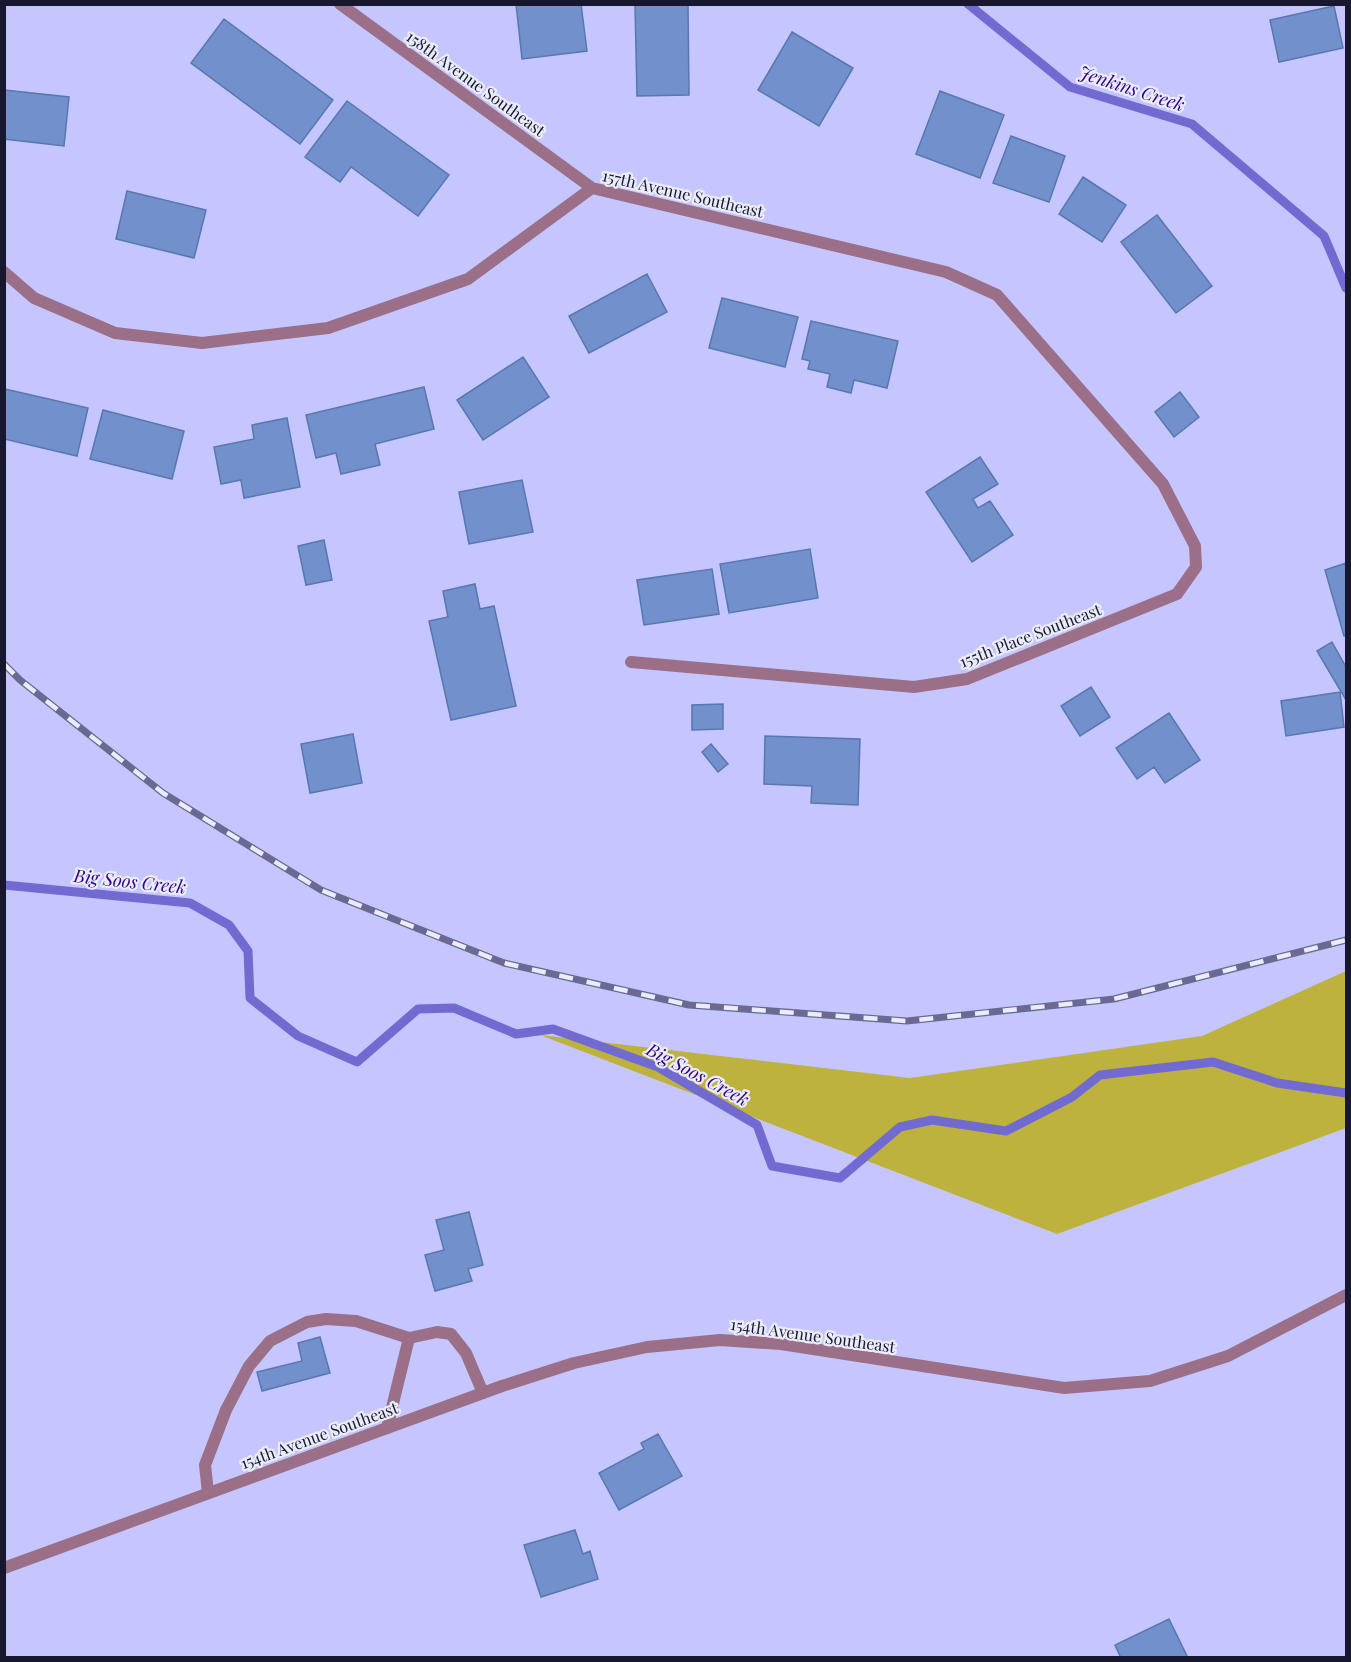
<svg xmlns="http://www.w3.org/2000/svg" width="1351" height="1662" viewBox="0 0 1351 1662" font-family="'Playfair Display',serif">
<rect width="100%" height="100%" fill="#c5c6ff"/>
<path fill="#beb23e" d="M1346 971V1128L1057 1234 540 1035 910 1078 1202 1036Z"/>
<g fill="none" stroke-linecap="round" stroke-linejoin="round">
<path stroke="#716bd1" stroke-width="9" d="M968 4 1070 87 1192 124 1324 236 1346 288
M4 885 190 903 229 925 248 951 250 998 298 1036 357 1062 418 1009 454 1008 516 1034 553 1029 658 1067 757 1125 772 1166 840 1178 900 1127 932 1120 1006 1131 1072 1097 1100 1075 1213 1062 1277 1083 1346 1093"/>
</g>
<path fill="#7190cc" stroke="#5976b1" stroke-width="1.5" d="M516 4H581L587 51 522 59Z
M635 4H688L689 95 637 96Z
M1334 6 1343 48 1279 62 1270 20Z
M224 19 333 100 300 144 191 63Z
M792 32 853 68 819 126 758 90Z
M4 90 69 97 64 146 4 139Z
M940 91 1004 115 980 178 916 154Z
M347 101 449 175 418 216 351 167 340 182 305 157Z
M1011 136 1065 156 1049 202 993 183Z
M1083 177 1126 205 1102 242 1059 214Z
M127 191 206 210 194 258 116 239Z
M1157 215 1212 286 1176 313 1121 242Z
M647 274 667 312 589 353 569 316Z
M722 298 798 317 785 367 709 348Z
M811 321 898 341 887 388 854 380 851 393 827 387 830 374 808 369 810 361 802 359Z
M523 357 549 397 483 440 457 400Z
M424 387 434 429 375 444 380 465 341 474 336 453 316 458 306 415Z
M5 389 88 408 77 456 4 439Z
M1180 392 1199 417 1174 437 1155 412Z
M103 410 184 431 172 479 90 459Z
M287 418 300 487 244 498 241 480 221 484 214 447 254 439 252 425Z
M980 457 998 484 973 499 978 508 990 501 1013 535 972 562 926 492Z
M522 480 533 532 469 544 459 492Z
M324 540 332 580 306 585 298 546Z
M810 549 818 598 729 613 720 564Z
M1346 563V635L1344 636 1325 570Z
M712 569 719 614 644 625 637 580Z
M475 584 480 609 494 606 516 706 451 720 429 621 448 617 443 591Z
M1332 642 1346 667V700L1317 651Z
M1091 687 1110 717 1080 736 1061 706Z
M1340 692 1344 727 1286 736 1281 701Z
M723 704V729L692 730V705Z
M1169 713 1200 760 1165 783 1154 767 1137 779 1116 748Z
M353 734 362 783 310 793 301 744Z
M765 736 860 739 858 805 811 803 812 786 764 784Z
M711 744 728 764 718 772 702 752Z
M469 1212 483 1265 468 1269 472 1281 435 1291 425 1255 444 1250 436 1220Z
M320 1337 330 1373 262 1391 257 1372 302 1361 298 1343Z
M658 1434 682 1476 619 1510 599 1473 644 1449 641 1443Z
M575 1530 583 1554 590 1551 598 1579 541 1597 524 1545Z
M1169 1619 1188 1658H1121L1115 1645Z"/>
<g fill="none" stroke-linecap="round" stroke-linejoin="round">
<path stroke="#9c6f89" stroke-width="12" d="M387 1428 409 1338
M208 1493 205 1465 226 1410 249 1366 270 1341 307 1322 326 1319 356 1321 409 1338 437 1332 451 1334 466 1353 483 1393"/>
<path stroke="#9c6f89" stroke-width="12" d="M340 4 592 188 946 272 997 295 1163 484 1195 546 1196 567 1177 594 967 679 914 687 631 662
M4 272 34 298 115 333 202 343 328 328 468 279 592 188
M4 1568 502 1386 574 1363 647 1347 720 1340 781 1344 1064 1388 1150 1381 1228 1356 1346 1295"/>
<defs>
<path id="rail" d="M4 664 20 680 163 793 321 890 504 963 689 1005 907 1021 1114 999 1346 940"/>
</defs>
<use href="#rail" stroke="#696991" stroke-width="7"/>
<use href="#rail" stroke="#ebecfa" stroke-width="4.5" stroke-dasharray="14" stroke-linecap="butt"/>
</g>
<g text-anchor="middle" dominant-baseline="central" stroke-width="4.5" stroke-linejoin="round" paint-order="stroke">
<g font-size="16" fill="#181730" stroke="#ebecfa">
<text transform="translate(476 83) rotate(36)">158th Avenue Southeast</text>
<text transform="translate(683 193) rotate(13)">157th Avenue Southeast</text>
<text transform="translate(1030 635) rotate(-21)">155th Place Southeast</text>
<text transform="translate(813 1335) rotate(8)">154th Avenue Southeast</text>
<text transform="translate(319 1435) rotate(-20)">154th Avenue Southeast</text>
</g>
<g font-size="18" font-style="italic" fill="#2e0085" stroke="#ebecfa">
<text transform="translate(1132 88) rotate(18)">Jenkins Creek</text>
<text transform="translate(130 881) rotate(6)">Big Soos Creek</text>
<text transform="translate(698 1074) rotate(28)">Big Soos Creek</text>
</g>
</g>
<rect width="1351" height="1662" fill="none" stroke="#181730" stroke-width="12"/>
</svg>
